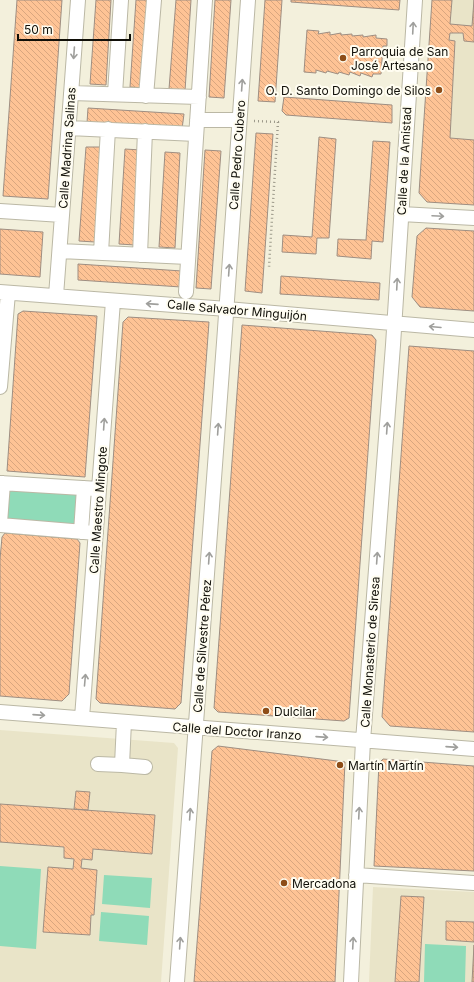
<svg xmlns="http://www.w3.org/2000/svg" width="474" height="982" viewBox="0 0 474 982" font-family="Inter,sans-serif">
<defs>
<pattern id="building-back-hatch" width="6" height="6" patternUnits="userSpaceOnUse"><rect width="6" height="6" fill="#fec395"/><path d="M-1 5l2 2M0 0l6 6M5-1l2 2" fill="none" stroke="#d9a67f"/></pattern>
</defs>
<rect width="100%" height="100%" fill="#f3f0dc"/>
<path fill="#e9e4c8" d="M432 0H474V205L427 202 419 193Z
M0 730 174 743 178 748 161 982H0Z
M373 887 474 892V982H369Z"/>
<path fill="#8fdbb8" d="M6 489 81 494 79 526 5 521Z
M0 866 41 869 36 949 0 946Z
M104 875 152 878 150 908 102 904Z
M101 912 149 916 147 945 99 941Z
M425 944 466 946 465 982H424Z"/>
<path fill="url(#building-back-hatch)" stroke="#9e8e82" d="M17 0H62L48 199 3 196Z
M96 0H111L106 85 90 84Z
M136 0H151L145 88 130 87Z
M176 0H191L185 91 169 89Z
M215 0H231L224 98 209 97Z
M265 0H282L275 102 258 101Z
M291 0H400L399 10 291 2Z
M432 0H452L450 24 472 26 474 0V42L464 41 463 33H450L449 40 455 41 450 138 474 140V205L427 202 419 193Z
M307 30 319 31 318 34 330 32V35L341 33V35L352 34V36L363 35V37L376 35V38L387 39V46H383L381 74H373L372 77 361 73 360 76 350 72 349 75 339 72 338 74 327 71 326 73 316 70V73L304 72Z
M284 97 392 105V123L286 115 282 111Z
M88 108 184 114 182 129 87 123Z
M256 133 273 134 262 293 245 291Z
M319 137 336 139 329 238H317L316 254 282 252 283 235 312 237Z
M373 141 390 142 383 242 372 241 371 259 337 256 338 239 366 240Z
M86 147H101L95 242 79 241Z
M125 149 141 150 135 245 119 244Z
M205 150 221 151 211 289 196 288Z
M165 152 180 153 175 248 159 247Z
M426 228 474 231V311L420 307 412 297 417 236Z
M0 229 43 232 40 277 0 274Z
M78 264 182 271 181 287 78 280Z
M281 276 380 283 379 300 280 294Z
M23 311 97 316 85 477 7 471 18 314Z
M128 317 209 322 181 703 175 709 100 703 96 699 123 322Z
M242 325 372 335 376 340 349 718 344 721 218 712 214 708Z
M409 346 474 351V732L390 726 382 717Z
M5 533 77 539 80 543 69 694 62 701 0 696V559L2 537Z
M218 746 345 762 335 982H194L212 751Z
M383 759 474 766V871L374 866 379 763Z
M76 791 90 792 88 810 74 809Z
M0 804 155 815 152 854 93 849 92 860 82 859 81 868 97 870 94 915H91L90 935 43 932 48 867 73 869 74 859 64 858V847L0 842Z
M401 896 424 897 419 982H395Z
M446 921 474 922V942L446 940Z
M474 945V982H472Z"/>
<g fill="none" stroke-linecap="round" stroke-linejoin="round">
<defs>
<path id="minor" d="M71 93 199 97
M115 94 121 0
M146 96 154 0
M197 120H239
M69 128 196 134
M0 211 62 215
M401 214 474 218
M60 251 188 257
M101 253 108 129
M140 255 145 131
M0 292 227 309 474 330
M186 292 205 0
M56 296 78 0
M0 387 8 293
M0 483 99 489
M0 523 3 483
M0 525 96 533
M81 532 84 488
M0 712 474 749
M82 718 113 301
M98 764 122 765 124 722
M122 765 145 767
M356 875 474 883
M177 982 225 329 248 0
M351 982 363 741 393 345 415 0"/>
</defs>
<use href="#minor" stroke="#bbb8a5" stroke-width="16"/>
<path stroke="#9d9a8b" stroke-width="2.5" stroke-dasharray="1 3" stroke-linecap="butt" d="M254 121 278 122 269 267"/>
<use href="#minor" stroke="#fff" stroke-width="14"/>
</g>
<defs><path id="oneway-shaft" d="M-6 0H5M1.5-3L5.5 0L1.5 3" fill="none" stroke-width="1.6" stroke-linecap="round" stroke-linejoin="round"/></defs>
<g stroke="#9f9f9c">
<use href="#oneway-shaft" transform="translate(413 28) rotate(-87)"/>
<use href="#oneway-shaft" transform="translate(74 53) rotate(94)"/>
<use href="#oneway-shaft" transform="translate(242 85) rotate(-86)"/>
<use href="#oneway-shaft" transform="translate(438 216) rotate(3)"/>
<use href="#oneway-shaft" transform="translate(229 270) rotate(-86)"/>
<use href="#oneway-shaft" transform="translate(397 284) rotate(-87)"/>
<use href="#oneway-shaft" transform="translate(152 304) rotate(-176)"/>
<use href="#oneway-shaft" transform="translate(435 327) rotate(-175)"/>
<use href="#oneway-shaft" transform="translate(104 424) rotate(-86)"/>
<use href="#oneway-shaft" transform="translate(387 428) rotate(-86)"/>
<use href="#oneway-shaft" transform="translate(218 429) rotate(-86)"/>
<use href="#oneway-shaft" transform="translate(209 558) rotate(-86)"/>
<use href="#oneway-shaft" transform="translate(377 558) rotate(-86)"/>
<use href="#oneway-shaft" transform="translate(85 680) rotate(-85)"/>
<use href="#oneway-shaft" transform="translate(39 715) rotate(4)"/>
<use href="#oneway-shaft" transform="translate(322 737) rotate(4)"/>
<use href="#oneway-shaft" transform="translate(452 747) rotate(4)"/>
<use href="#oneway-shaft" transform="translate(359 813) rotate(-87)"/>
<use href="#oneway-shaft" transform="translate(190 814) rotate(-86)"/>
<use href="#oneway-shaft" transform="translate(180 943) rotate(-86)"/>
<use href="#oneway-shaft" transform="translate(353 943) rotate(-87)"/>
</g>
<g fill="#8e4d18" stroke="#fffdf1" stroke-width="1.5">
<circle cx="343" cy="58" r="4"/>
<circle cx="439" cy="90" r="4"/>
<circle cx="266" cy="711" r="4"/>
<circle cx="340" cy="765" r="4"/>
<circle cx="284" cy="883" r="4"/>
</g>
<g text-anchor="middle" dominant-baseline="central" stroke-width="4" stroke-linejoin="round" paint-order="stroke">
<g font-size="12" fill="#100f08" stroke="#fffdf1" text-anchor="start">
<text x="351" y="51">Parroquia de San<tspan x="351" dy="14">José Artesano</tspan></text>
<text x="431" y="90" text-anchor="end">O. D. Santo Domingo de Silos</text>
<text x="274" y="711">Dulcilar</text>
<text x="348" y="765">Martín Martín</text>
<text x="292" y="883">Mercadona</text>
</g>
<g font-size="12" fill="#100f08" stroke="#fffdf1">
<text transform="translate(67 148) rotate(-86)">Calle Madrina Salinas</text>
<text transform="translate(237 155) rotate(-86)">Calle Pedro Cubero</text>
<text transform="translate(404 161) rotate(-87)">Calle de la Amistad</text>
<text transform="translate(237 310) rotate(5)">Calle Salvador Minguijón</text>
<text transform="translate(98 510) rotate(-86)">Calle Maestro Mingote</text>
<text transform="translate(202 646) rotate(-86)">Calle de Silvestre Pérez</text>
<text transform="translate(370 652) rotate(-86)">Calle Monasterio de Siresa</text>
<text transform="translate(237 731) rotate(4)">Calle del Doctor Iranzo</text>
</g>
</g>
<path d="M18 34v6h112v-6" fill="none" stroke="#100f08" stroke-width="2"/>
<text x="24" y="34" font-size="12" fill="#100f08" stroke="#fffdf1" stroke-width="3" paint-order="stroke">50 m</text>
</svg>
